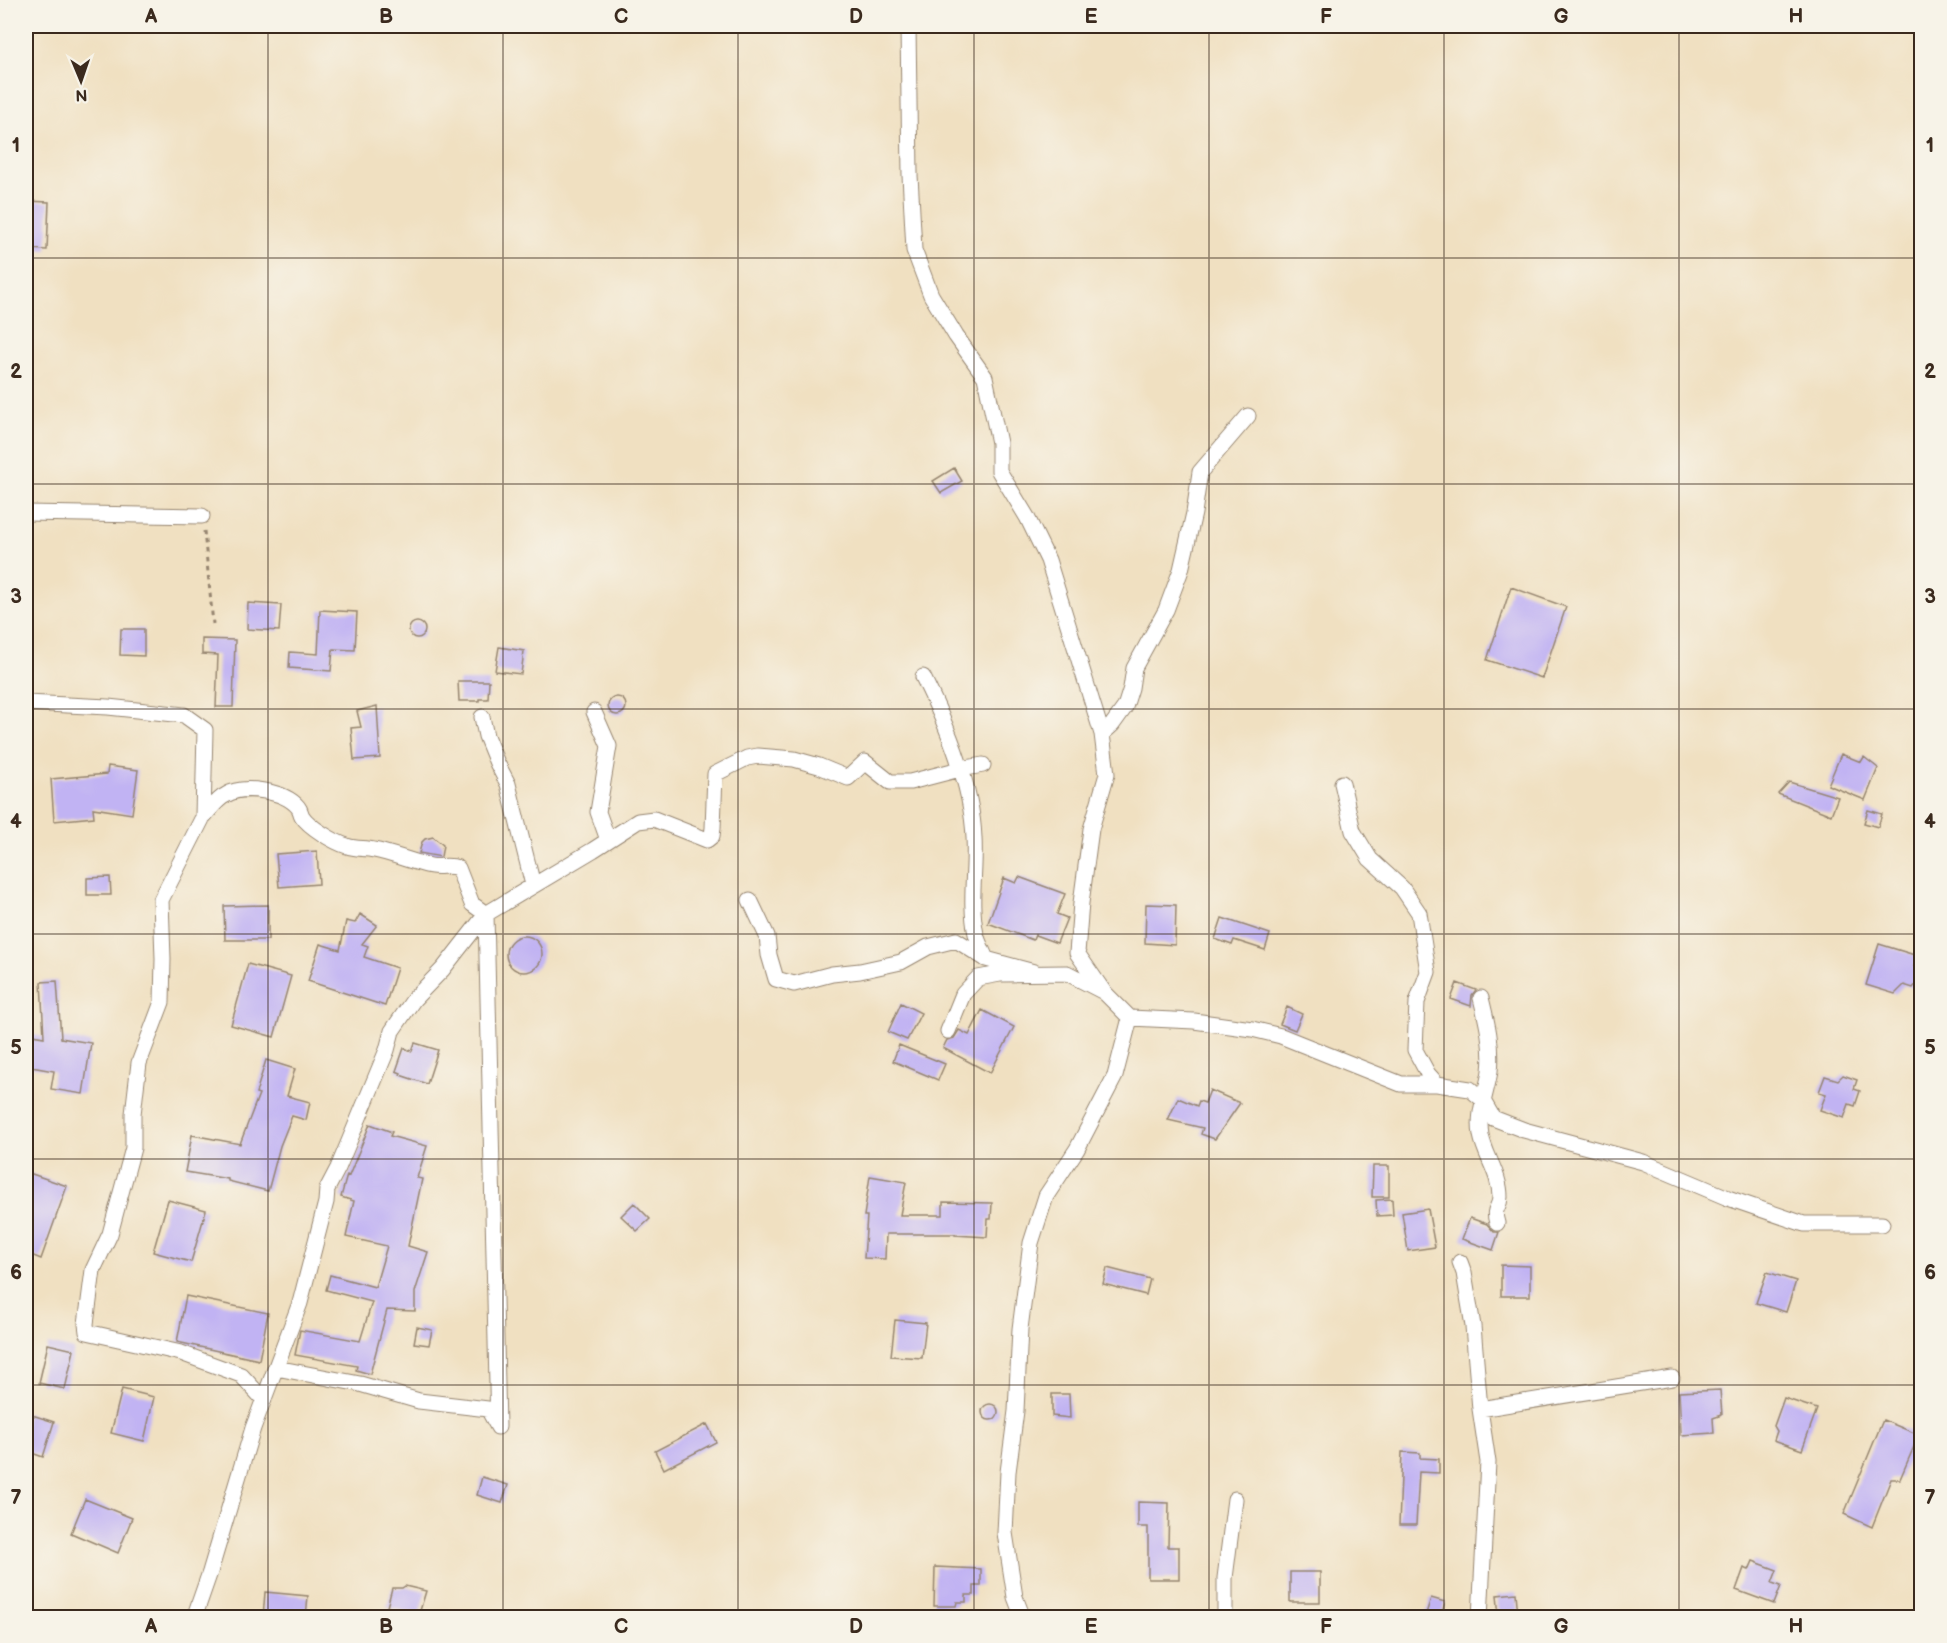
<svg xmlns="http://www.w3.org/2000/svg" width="1947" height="1643" viewBox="0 0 1947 1643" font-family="'Balsamiq Sans',sans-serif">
<rect width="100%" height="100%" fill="#f7f3e8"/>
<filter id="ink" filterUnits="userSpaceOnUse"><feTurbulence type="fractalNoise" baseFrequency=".0167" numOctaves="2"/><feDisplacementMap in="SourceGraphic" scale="12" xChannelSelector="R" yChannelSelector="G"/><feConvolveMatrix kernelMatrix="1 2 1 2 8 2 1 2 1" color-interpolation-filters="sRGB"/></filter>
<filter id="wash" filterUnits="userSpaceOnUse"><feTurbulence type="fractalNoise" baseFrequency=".008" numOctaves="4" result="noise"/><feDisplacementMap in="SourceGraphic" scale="24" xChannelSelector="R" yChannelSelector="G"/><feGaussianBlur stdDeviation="1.35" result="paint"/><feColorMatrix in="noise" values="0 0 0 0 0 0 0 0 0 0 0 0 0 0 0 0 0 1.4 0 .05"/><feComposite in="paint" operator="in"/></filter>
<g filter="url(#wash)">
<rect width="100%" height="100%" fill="#f0e0c1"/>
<g id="blocks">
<path fill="#c1b3f3" d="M26 201 49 202 47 250 26 249Z
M954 468 962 481 941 493 933 481Z
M1511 587 1566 607 1542 678 1487 660Z
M248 603 281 605 279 631 247 629Z
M320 610 357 612 355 650 333 649 331 671 289 668 290 652 318 654Z
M409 630a8 8 0 1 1 16 0a8 8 0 1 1-16 0Z
M121 629H144V656L120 655Z
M202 639 235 640 233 707H216L218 655 202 654Z
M499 647 524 651 521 674 495 671Z
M458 681H489L488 699H479V701H459Z
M608 706a9 9 0 1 1 18 0a9 9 0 1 1-18 0Z
M377 706 380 758 354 760 351 728 361 727 357 711Z
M1841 754 1861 762 1864 757 1878 768 1865 800 1828 785Z
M108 766 138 770 132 814 93 808 94 817 54 821 51 779 107 774Z
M1789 782 1838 797 1831 815 1778 794Z
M1868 810 1882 814 1878 827 1864 823Z
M433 837 443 845 441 857 419 853 422 842 425 839Z
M317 851 319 884 279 887 276 854Z
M110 877 111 895H87V878Z
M1019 877 1065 894 1057 914 1067 918 1057 943 1035 935 1033 940 988 923 1004 878 1016 883Z
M1146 904 1176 905 1175 945 1145 943Z
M268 905V940H225L224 906Z
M360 914 377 925 362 944 368 946 364 957 397 968 385 1006 308 981 320 944 340 950 346 921 355 923Z
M1222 918 1270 934 1265 950 1234 940 1232 945 1215 939Z
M506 954a18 18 0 1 1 36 0a18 18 0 1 1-36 0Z
M1879 944 1921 957 1914 966 1922 971V977L1913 988 1904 985 1895 994 1866 985Z
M248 964 291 976 274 1037 231 1025Z
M57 981 61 1038 91 1043 83 1094 51 1089 54 1071 26 1066V1034L44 1037 41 982Z
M1457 983 1476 990 1472 995 1471 1006 1451 999Z
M901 1003 921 1013 907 1040 888 1032Z
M1287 1007 1302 1014 1295 1030 1280 1024Z
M982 1010 1014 1027 990 1073 943 1048 947 1040 954 1038 959 1030 969 1035Z
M415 1043 438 1050 427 1084 400 1075 401 1073 396 1071 404 1048 412 1051Z
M899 1045 945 1064 938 1080 893 1061Z
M266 1060 295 1069 287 1096 310 1102 306 1120 292 1116 280 1146 268 1191 228 1181V1179L185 1172 192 1135 240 1144 259 1094 256 1093Z
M1843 1075 1857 1080 1854 1089 1860 1091 1855 1106 1849 1104 1844 1118 1820 1110 1826 1094 1819 1092 1825 1076 1838 1080Z
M1210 1090 1240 1103 1215 1139 1201 1134 1203 1128 1168 1120 1178 1098 1197 1106 1199 1101 1205 1103Z
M370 1124 392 1132 390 1136 427 1146 417 1178 422 1179 408 1246 428 1252 415 1292V1311L387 1310 370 1374 356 1370 357 1366 295 1355 300 1330 360 1341 372 1302 326 1290 330 1275 375 1287 387 1246 346 1237 354 1201 341 1197 347 1175 349 1176Z
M1373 1166H1389V1197H1372Z
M29 1173 67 1186 41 1259 26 1253V1185Z
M870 1176 906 1182 900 1215H943V1202L992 1203 991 1219H988L987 1237 955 1235V1234H886L885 1259 864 1258 867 1216H864Z
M1392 1199 1393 1215 1377 1216 1376 1200Z
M168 1200 206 1210 191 1262 153 1252Z
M634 1203 650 1219 637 1231 621 1216Z
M1428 1209 1435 1247 1408 1251 1402 1213Z
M1470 1218 1487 1224 1494 1232H1499L1493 1250 1462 1239Z
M1501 1265 1530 1266V1296H1501Z
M1107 1268 1150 1279 1146 1295 1103 1284Z
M1767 1272 1796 1281 1786 1312 1756 1303Z
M186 1296 268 1313 259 1360 177 1342Z
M895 1320 926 1323 922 1358 891 1356Z
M417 1327 432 1330 429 1345 414 1343Z
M48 1344 74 1350 65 1389 39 1383Z
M122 1389 154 1397 144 1441 111 1433Z
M1720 1390 1722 1415 1713 1418 1714 1433 1681 1435 1679 1392Z
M1052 1394H1069L1070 1418 1052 1416Z
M1784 1398 1817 1409 1802 1450 1774 1440 1777 1431 1774 1426Z
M982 1412a8 8 0 1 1 16 0a8 8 0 1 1-16 0Z
M26 1413 54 1422 43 1457 26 1451Z
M1883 1420 1919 1435 1900 1479H1891L1872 1527 1844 1514Z
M707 1424 716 1442 664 1469 655 1451Z
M1402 1452 1420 1453V1458L1439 1459V1473L1419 1472 1416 1525H1399Z
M482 1477 508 1485 502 1503 477 1495Z
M85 1499 132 1518 118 1553 71 1533Z
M1138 1502 1169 1503 1168 1547H1179V1579H1148V1527H1138Z
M1753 1561 1777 1570 1772 1583 1781 1586 1774 1604 1736 1590 1744 1568 1749 1570Z
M935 1567 981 1569V1586H974V1595H966V1602H957L956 1606H934Z
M1290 1572H1320V1602H1290Z
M405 1586 426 1591 419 1614 387 1607 392 1588H402Z
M265 1592 308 1596 306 1617H263Z
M1516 1593 1518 1615 1499 1617 1497 1595Z
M1431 1598 1445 1602 1441 1617H1425Z"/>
</g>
</g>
<g filter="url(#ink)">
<use href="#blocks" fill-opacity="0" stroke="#968570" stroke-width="1.5"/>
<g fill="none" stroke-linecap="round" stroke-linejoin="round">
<defs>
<path id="street" d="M908 26 910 175 914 250 931 295 956 336 985 377 999 443V471L1027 517 1048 560 1102 734 1107 774 1091 829 1081 903 1077 953 1104 992 1130 1018 1115 1076 1077 1149 1046 1196 1031 1243 1020 1329 1016 1411 1008 1472 1005 1533 1015 1597 1023 1618
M26 513 202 516
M923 677C946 723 972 786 974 838 976 869 969 902 976 934 978 942 983 951 986 959L1034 972
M26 703 108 707 184 715 205 730 203 817 161 900 163 959 162 1002 139 1063 133 1114V1148L110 1234 93 1270 86 1324 87 1332 181 1353 241 1375 264 1400
M594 712 609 746 598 812 608 840
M482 717 486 736 497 763 508 784 533 885
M1102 734 1112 725 1125 707 1131 688 1134 668 1166 610 1181 570 1194 513 1200 472 1248 416
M1342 783 1353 831 1370 859 1402 888 1419 913 1428 972 1417 1002 1415 1050 1428 1074 1437 1084
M203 817C210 810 217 799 226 795 243 784 285 791 298 807 301 811 300 812 302 816 309 827 334 842 347 846 356 849 365 848 374 850 394 854 412 862 431 866 441 868 448 864 458 868L472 904 486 914 498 1427 488 1409 419 1401 360 1384 276 1368
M750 900 767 936 769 955 776 979 794 984 832 974 860 971 901 962 928 947 956 940 986 959
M1481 998C1487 1022 1493 1047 1490 1071 1487 1092 1477 1113 1481 1135 1485 1156 1500 1174 1500 1197 1500 1209 1492 1207 1497 1223
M1130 1018 1194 1021 1252 1029 1281 1036 1401 1084H1437L1470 1089 1482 1099 1493 1118 1524 1130 1643 1162 1728 1198 1804 1224H1882
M948 1031 963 994 978 978 1000 974 1067 973 1102 991
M1460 1262 1464 1273 1473 1326 1480 1409 1488 1462 1480 1618
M1480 1409 1672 1378
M194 1618 210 1572 253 1428 300 1303 326 1202 327 1189 338 1168 387 1050 392 1031 414 999 443 969 486 914 593 850 638 821 654 819 707 840 712 836 713 828 715 774 747 758 758 756 794 759 819 766 848 778 865 762 890 782H910L960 769 983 765
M1225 1618V1578L1235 1499"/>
</defs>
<use href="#street" stroke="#968570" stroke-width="17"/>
<path stroke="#968570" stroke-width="3" stroke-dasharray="4.5 4.5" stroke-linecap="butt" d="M204 531 213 624"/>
<use href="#street" stroke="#fff" stroke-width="15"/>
</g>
</g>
<path fill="none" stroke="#3b2a1e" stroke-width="1.5" stroke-opacity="0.55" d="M268 26V1618M503 26V1618M738 26V1618M974 26V1618M1209 26V1618M1444 26V1618M1679 26V1618M26 258H1922M26 484H1922M26 709H1922M26 934H1922M26 1159H1922M26 1385H1922"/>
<rect width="1947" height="1643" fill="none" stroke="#f7f3e8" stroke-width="66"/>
<g transform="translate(81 81) rotate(178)" stroke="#f7f3e8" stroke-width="4.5" paint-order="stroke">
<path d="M0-4.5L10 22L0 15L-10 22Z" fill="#3b2a1e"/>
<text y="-9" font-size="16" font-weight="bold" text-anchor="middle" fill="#3b2a1e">N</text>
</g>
<rect x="33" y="33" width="1881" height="1577" fill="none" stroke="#3b2a1e" stroke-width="2"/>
<g font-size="20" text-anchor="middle" font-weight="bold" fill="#3b2a1e">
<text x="151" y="23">A</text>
<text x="386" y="23">B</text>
<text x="621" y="23">C</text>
<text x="856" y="23">D</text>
<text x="1091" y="23">E</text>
<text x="1326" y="23">F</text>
<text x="1561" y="23">G</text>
<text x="1796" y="23">H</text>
<text x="16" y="152">1</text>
<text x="1930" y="152">1</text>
<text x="16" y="378">2</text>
<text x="1930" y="378">2</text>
<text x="16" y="603">3</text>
<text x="1930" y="603">3</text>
<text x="16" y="828">4</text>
<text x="1930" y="828">4</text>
<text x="16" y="1054">5</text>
<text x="1930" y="1054">5</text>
<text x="16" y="1279">6</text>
<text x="1930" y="1279">6</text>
<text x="16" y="1504">7</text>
<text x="1930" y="1504">7</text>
<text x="151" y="1633">A</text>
<text x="386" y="1633">B</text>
<text x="621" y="1633">C</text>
<text x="856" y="1633">D</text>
<text x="1091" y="1633">E</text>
<text x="1326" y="1633">F</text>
<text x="1561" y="1633">G</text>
<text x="1796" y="1633">H</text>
</g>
</svg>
